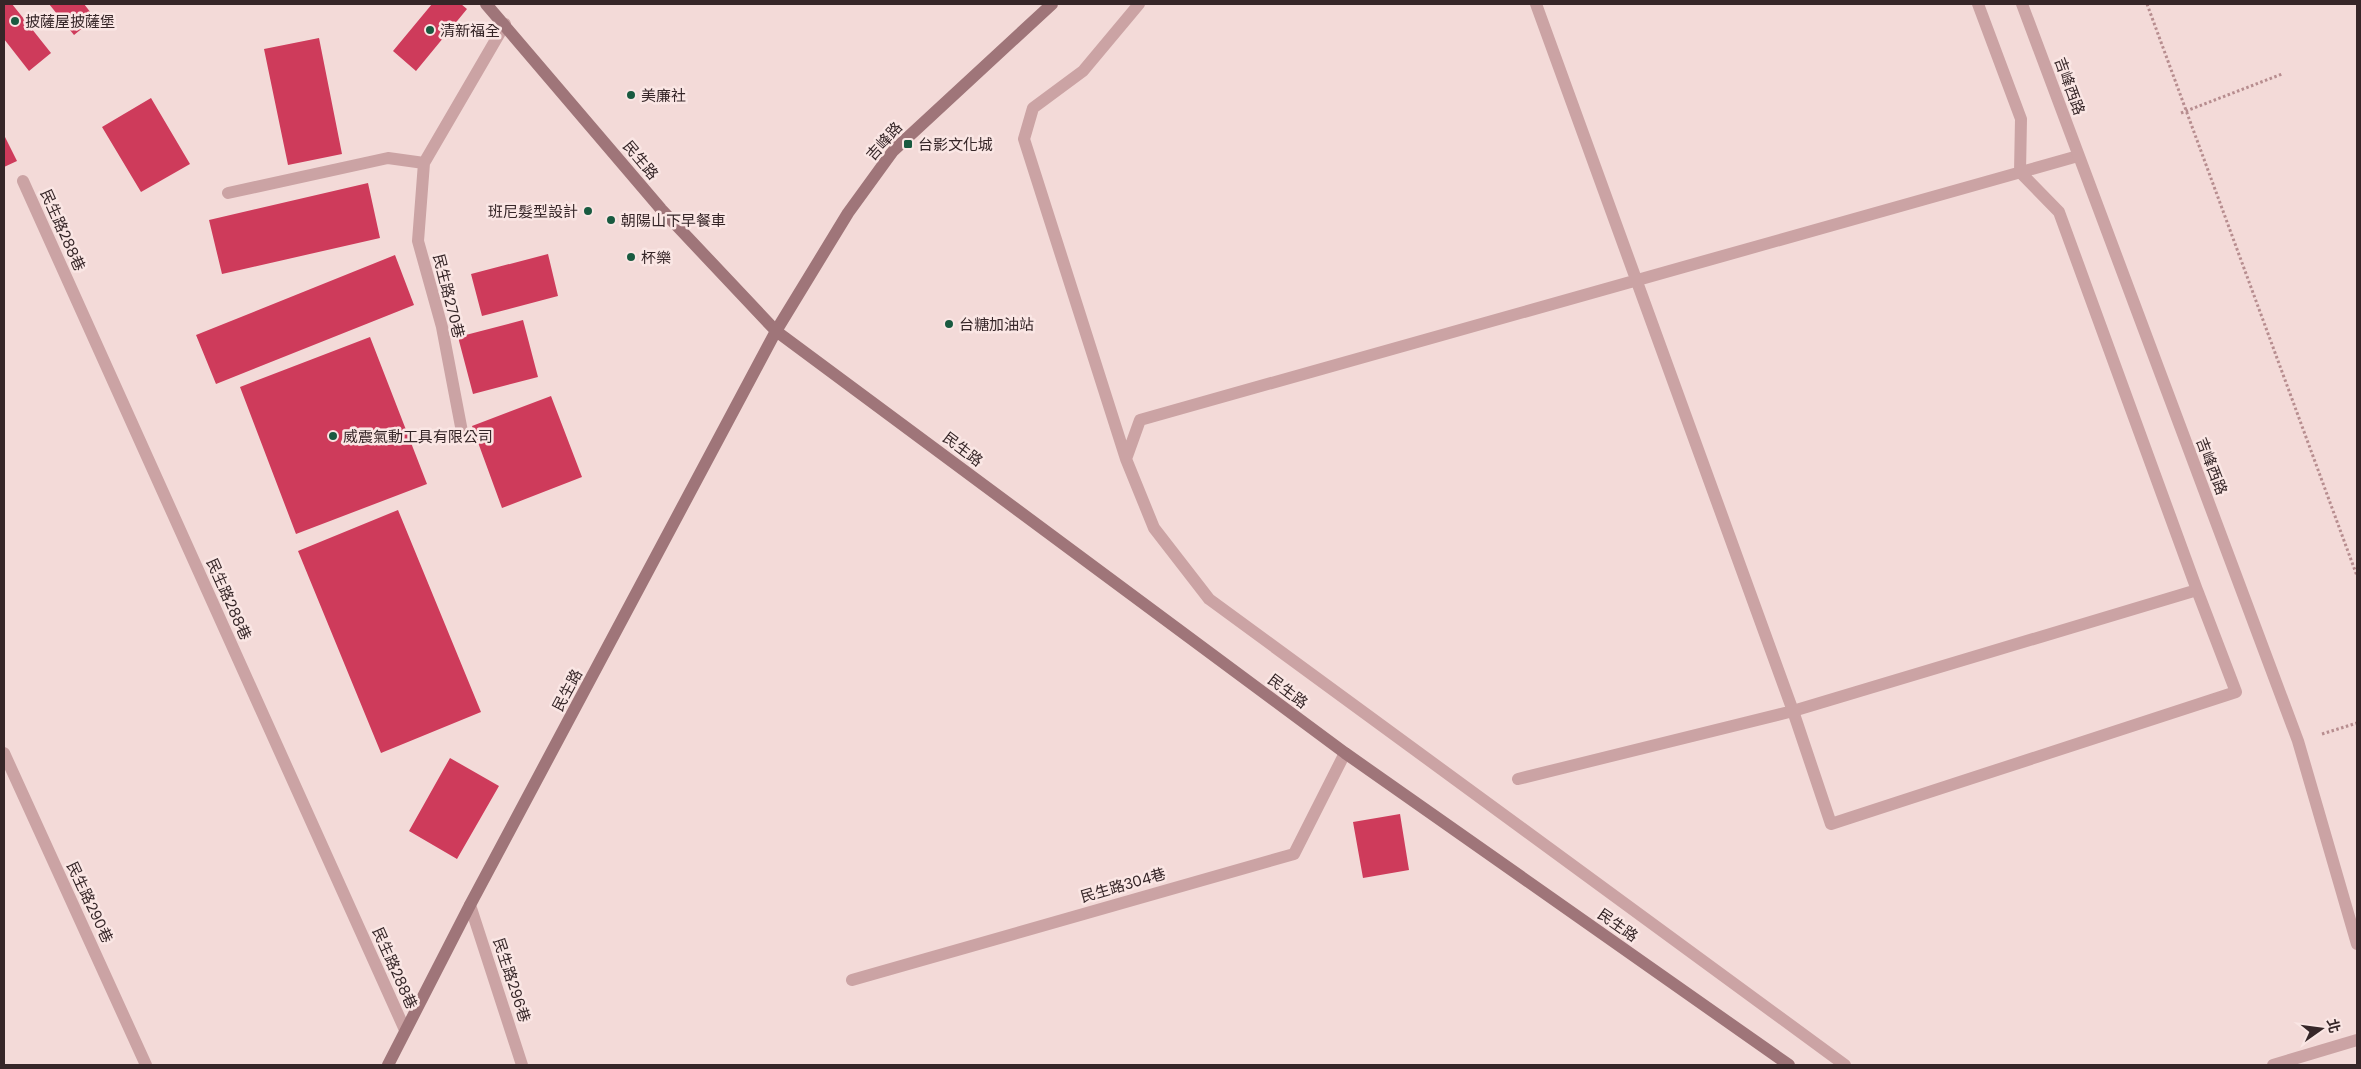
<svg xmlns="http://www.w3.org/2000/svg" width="2361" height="1069" viewBox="0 0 2361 1069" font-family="Poppins,'Noto Sans TC',sans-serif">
<rect width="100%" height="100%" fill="#f3dad8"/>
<path fill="#ce3b5b" d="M4 4H12L51 53 29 71 4 39Z
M49 4H84L95 18 74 35Z
M432 4H461L467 9 416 71 393 51Z
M319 38 342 154 288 165 264 49Z
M151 98 190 164 141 192 102 127Z
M4 135 17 161 4 167Z
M368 183 380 238 222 274 209 220Z
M548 254 558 296 482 316 471 274Z
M395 255 414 305 216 384 196 335Z
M523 320 538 377 473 394 458 337Z
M370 337 427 484 296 534 240 387Z
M551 396 582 477 502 508 472 426Z
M398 510 481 712 381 753 298 551Z
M450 758 499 786 457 859 409 831Z
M1400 814 1409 870 1363 878 1353 822Z"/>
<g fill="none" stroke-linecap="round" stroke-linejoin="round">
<path stroke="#b78d8f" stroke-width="3" stroke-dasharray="2.5 2.5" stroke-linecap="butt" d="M2147 4 2357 576
M2181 113 2282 74
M2322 734 2357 723"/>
<path stroke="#cba3a4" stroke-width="12" d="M1139 4 1083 71 1033 108 1024 139 1126 459 1154 528 1209 599 1845 1065
M1536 4 1793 711 1831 824 2236 692 2197 590
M424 163 418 241 442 327 463 437
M228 193 388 158 424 163 505 24
M1126 459 1140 420 2078 156
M1518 779 1793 711 2197 590 2059 212 2020 172 2021 119 1978 4
M852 980 1294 854 1345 753
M2273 1065 2357 1040"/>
<path stroke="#cba3a4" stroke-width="12" d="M2022 4 2298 741 2357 944
M23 181 405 1030
M4 753 146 1065
M470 905 522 1065"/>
<path stroke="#9f7579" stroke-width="12" d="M486 4 661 209 776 331 1345 753 1789 1065
M388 1065 470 905 776 331 848 213 893 151 1052 4"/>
</g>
<g fill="#195a40" stroke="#fae6e4" stroke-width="2">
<circle cx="15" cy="21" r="5"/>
<circle cx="430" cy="30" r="5"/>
<circle cx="631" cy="95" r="5"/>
<rect x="903" y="139" width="10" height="10" rx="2.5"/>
<circle cx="588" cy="211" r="5"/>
<circle cx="611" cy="220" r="5"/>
<circle cx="631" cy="257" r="5"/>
<circle cx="949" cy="324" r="5"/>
<circle cx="333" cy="436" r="5"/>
</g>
<g text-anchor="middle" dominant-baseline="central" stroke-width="5" stroke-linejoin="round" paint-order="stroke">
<g font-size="15" fill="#362628" stroke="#fae6e4" text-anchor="start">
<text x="25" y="21">披薩屋披薩堡</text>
<text x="440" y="30">清新福全</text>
<text x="641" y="95">美廉社</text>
<text x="918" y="144">台影文化城</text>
<text x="578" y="211" text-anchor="end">班尼髮型設計</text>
<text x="621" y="220">朝陽山下早餐車</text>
<text x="641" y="257">杯樂</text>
<text x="959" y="324">台糖加油站</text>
<text x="343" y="436">威震氣動工具有限公司</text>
</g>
<g font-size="15" fill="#362628" stroke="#fae6e4">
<text transform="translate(2070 86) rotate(70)">吉峰西路</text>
<text transform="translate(884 141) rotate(-48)">吉峰路</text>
<text transform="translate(641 160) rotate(50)">民生路</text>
<text transform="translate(63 230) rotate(66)">民生路288巷</text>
<text transform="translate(449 296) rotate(76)">民生路270巷</text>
<text transform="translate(963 449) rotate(37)">民生路</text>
<text transform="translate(2212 466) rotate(69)">吉峰西路</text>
<text transform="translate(229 599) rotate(66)">民生路288巷</text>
<text transform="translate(567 690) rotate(-62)">民生路</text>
<text transform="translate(1288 691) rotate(37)">民生路</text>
<text transform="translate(1123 885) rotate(-16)">民生路304巷</text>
<text transform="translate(90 902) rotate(65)">民生路290巷</text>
<text transform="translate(1618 925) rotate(35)">民生路</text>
<text transform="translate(395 968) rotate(66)">民生路288巷</text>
<text transform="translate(512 980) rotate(72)">民生路296巷</text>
</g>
</g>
<rect width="2361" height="1069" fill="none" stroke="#362628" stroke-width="10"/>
<g transform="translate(2321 1029) rotate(76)" stroke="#fae6e4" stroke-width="4" paint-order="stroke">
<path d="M0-4L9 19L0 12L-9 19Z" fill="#362628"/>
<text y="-8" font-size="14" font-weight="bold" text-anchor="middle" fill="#362628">北</text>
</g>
</svg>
